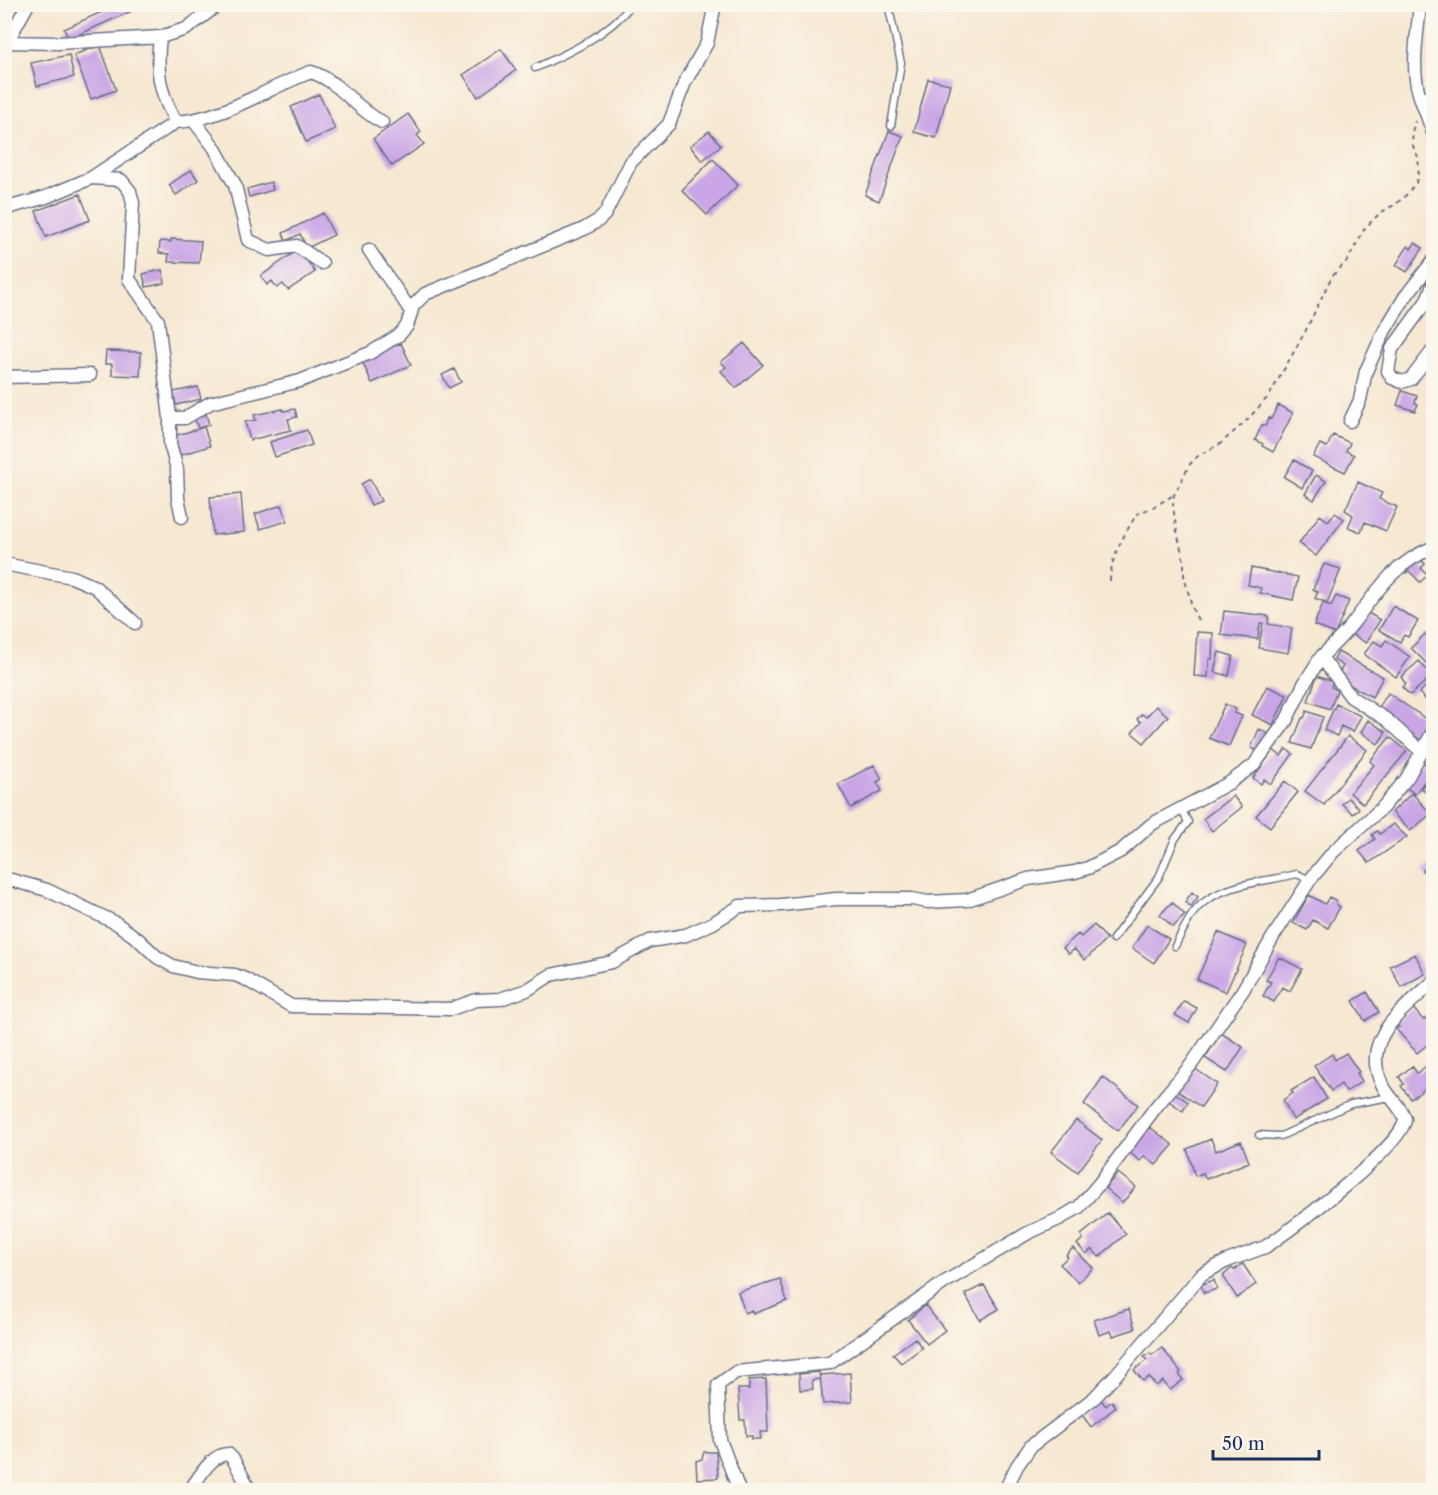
<svg xmlns="http://www.w3.org/2000/svg" width="1438" height="1495" viewBox="0 0 1438 1495" font-family="'Libre Caslon Text',serif">
<rect width="100%" height="100%" fill="#fbf7ec"/>
<filter id="ink" filterUnits="userSpaceOnUse"><feTurbulence type="fractalNoise" baseFrequency=".0167" numOctaves="2"/><feDisplacementMap in="SourceGraphic" scale="12" xChannelSelector="R" yChannelSelector="G"/><feConvolveMatrix kernelMatrix="1 2 1 2 8 2 1 2 1" color-interpolation-filters="sRGB"/></filter>
<filter id="wash" filterUnits="userSpaceOnUse"><feTurbulence type="fractalNoise" baseFrequency=".008" numOctaves="4" result="noise"/><feDisplacementMap in="SourceGraphic" scale="24" xChannelSelector="R" yChannelSelector="G"/><feGaussianBlur stdDeviation="1.35" result="paint"/><feColorMatrix in="noise" values="0 0 0 0 0 0 0 0 0 0 0 0 0 0 0 0 0 1.4 0 .05"/><feComposite in="paint" operator="in"/></filter>
<g filter="url(#wash)">
<rect width="100%" height="100%" fill="#f6e8d1"/>
<g id="blocks">
<path fill="#caa6e6" d="M119 4H134L136 9 69 39 64 29Z
M100 45 116 90 91 99 74 55Z
M501 49 516 70 478 97 463 75Z
M69 55 74 77 37 86 31 63Z
M928 79 950 84 936 138 914 132Z
M319 94 335 129 306 142 291 107Z
M408 114 421 132 417 135 424 144 392 166 373 139Z
M709 131 721 145 702 161 690 146Z
M889 131 903 136 879 201 865 195Z
M713 159 738 185 707 215 682 190Z
M191 170 198 180 176 195 169 185Z
M271 182 273 190 249 197 247 189Z
M80 194 90 220 46 237 36 211Z
M323 213 334 235 307 248 300 234 286 241 283 233Z
M171 239 201 241 199 263 168 262 169 254 159 253 160 241 171 242Z
M1415 243 1423 248 1407 272 1396 265 1408 246 1411 249Z
M299 249 315 272 288 290 283 284 277 288 272 281 267 285 261 276Z
M162 270 165 283 146 287 143 274Z
M401 343 411 365 372 383 362 361Z
M744 343 763 365 736 388 721 371 726 367 721 362Z
M106 351 141 352 140 376 112 375V364H105Z
M454 369 461 382 449 388 442 375Z
M198 387 201 399 176 405 173 392Z
M1402 391 1417 396 1415 403 1418 404 1415 411 1397 405Z
M1278 405 1293 413 1273 452 1262 446 1263 444 1255 440 1262 425 1265 426 1269 418 1271 419Z
M283 409V411L295 409 297 417 288 419 291 430 250 440 245 422 256 420 254 415Z
M206 414 209 425 198 428 194 417Z
M204 427 210 446 180 455 174 436Z
M307 430 312 445 275 457 270 442Z
M1333 435 1350 443 1346 451 1354 455 1345 472 1313 457 1320 444 1327 447Z
M1294 460 1312 471 1302 488 1284 477Z
M1316 475 1326 481 1314 500 1305 494Z
M370 479 381 501 371 505 361 484Z
M1358 482 1382 493 1379 499 1397 507 1386 531 1365 522 1361 532 1348 527 1353 515 1345 510Z
M241 494 244 532 213 535 210 497Z
M282 505 287 521 260 529 255 514Z
M1335 513 1344 519 1316 556 1299 543 1320 515 1328 521Z
M1417 556 1425 564 1421 568 1428 575 1420 582 1409 571 1406 573 1403 570Z
M1324 564 1341 569 1327 603 1315 598 1318 592 1313 589Z
M1251 568 1298 577 1293 600 1260 593 1261 588 1248 585Z
M1336 596 1349 601 1335 634 1314 625 1323 603 1331 606Z
M1393 606 1418 621 1408 637 1404 635 1400 642 1379 630Z
M1224 611 1269 616 1268 624 1292 628 1288 653 1259 648 1263 623H1260L1258 639 1221 635Z
M1365 611 1380 620 1366 643 1351 634Z
M1197 632 1213 633 1212 659H1209L1208 677 1194 676Z
M1425 634 1434 644V656L1426 663 1411 648Z
M1386 640 1410 657 1396 677 1364 654 1374 641 1382 646Z
M1219 652 1233 656 1229 676 1214 672Z
M1338 652 1383 677 1372 697 1337 678 1343 666 1334 660Z
M1419 661 1432 676 1410 695 1402 687 1406 684 1401 677Z
M1317 676 1333 682 1331 687 1337 690 1330 709 1308 701Z
M1434 679V707L1419 693Z
M1267 686 1287 695 1273 725 1252 715Z
M1388 693 1432 723 1421 740 1377 710Z
M1225 704 1236 709 1234 713 1242 716 1229 746 1209 738Z
M1336 704 1361 716 1353 732 1341 726 1337 736 1324 730Z
M1156 706 1168 716 1144 743 1132 733 1141 722 1137 719 1142 714 1146 717Z
M1307 711 1323 717 1311 749 1292 743 1302 718H1304Z
M1368 720 1386 732 1378 744 1361 732Z
M1259 729 1269 734 1261 752 1251 748Z
M1348 736 1367 750 1324 805 1305 791Z
M1390 737 1407 751 1363 804 1350 793 1374 765 1370 761Z
M1286 749 1293 754 1271 784 1264 779 1261 784 1253 778 1273 750 1281 756Z
M1422 762 1433 770 1415 794 1404 786Z
M874 765 882 779 877 782 882 791 851 808 838 784Z
M1434 772V797L1421 788Z
M1285 781 1298 792 1270 827 1256 816Z
M1412 793 1431 814 1410 831 1392 812Z
M1233 796 1242 807 1212 831 1203 819Z
M1348 798 1359 808 1353 814 1342 804Z
M1393 824 1407 837 1369 863 1359 851 1375 839 1372 835 1377 831 1380 834Z
M1434 864V881L1432 878 1429 879 1423 870Z
M1192 892 1198 897 1191 907 1185 902Z
M1309 895 1325 904 1329 897 1337 901 1336 904 1340 907 1328 928 1313 920 1307 930 1293 923Z
M1172 902 1185 915 1173 927 1160 915Z
M1094 925 1107 939 1085 960 1074 949 1069 954 1063 948 1078 934 1081 937Z
M1147 925 1169 939 1154 963 1132 948Z
M1218 932 1247 945 1226 992 1197 979Z
M1415 954 1425 974 1401 987 1390 966Z
M1279 957 1302 969 1290 991 1282 987 1274 1002 1263 996 1271 982 1266 980Z
M1367 992 1379 1012 1365 1021 1353 1001Z
M1184 1001 1197 1008 1189 1023 1175 1015Z
M1413 1008 1423 1020 1425 1018 1434 1028V1039L1417 1053 1396 1029 1399 1027 1395 1023Z
M1221 1033 1243 1047 1227 1072 1205 1058Z
M1346 1053 1359 1072 1357 1073 1362 1081 1346 1092 1341 1084 1331 1091 1314 1066 1332 1054 1335 1060Z
M1434 1060V1082L1411 1099 1401 1086 1404 1084 1399 1077 1412 1066 1417 1073Z
M1194 1068 1217 1084 1201 1107 1178 1091Z
M1103 1077 1138 1105 1118 1131 1084 1104Z
M1314 1077 1327 1099 1293 1120 1283 1100 1293 1093 1291 1091Z
M1175 1093 1188 1102 1183 1111 1169 1101Z
M1076 1120 1102 1140 1078 1172 1051 1152Z
M1150 1127 1173 1145 1156 1165 1144 1156 1140 1161 1129 1152Z
M1211 1139 1216 1151 1241 1141 1249 1162 1206 1179 1203 1173 1195 1176 1187 1149Z
M1118 1173 1136 1187 1122 1203 1105 1188Z
M1108 1213 1126 1234 1099 1257 1092 1249 1086 1254 1077 1244 1083 1239 1081 1235Z
M1073 1248 1093 1268 1078 1282 1060 1264 1068 1257 1066 1255Z
M1243 1264 1256 1284 1237 1298 1223 1276 1232 1268 1234 1270Z
M780 1279 787 1301 753 1314 752 1310 745 1313 738 1292Z
M1214 1280 1217 1289 1204 1293 1201 1285Z
M984 1285 999 1309 980 1320 965 1294Z
M925 1305 945 1330 927 1344 908 1320Z
M1129 1309 1135 1329 1113 1336 1111 1331 1099 1335 1094 1320Z
M915 1338 922 1348 901 1363 893 1354Z
M1162 1348 1181 1372 1179 1374 1183 1380 1170 1390 1163 1381 1156 1386 1149 1377 1143 1381 1134 1370 1147 1360 1144 1357 1150 1353 1152 1355Z
M819 1372 820 1379 812 1380 813 1389 800 1390 799 1374Z
M850 1373 852 1402 823 1404 820 1375Z
M766 1379 768 1432H760L761 1439H752V1436H746L745 1420H740L738 1389H749V1380Z
M1101 1400 1106 1406 1112 1401 1116 1407 1091 1427 1082 1415Z
M704 1452H716L718 1478 697 1479 696 1461 702 1459Z"/>
</g>
</g>
<g filter="url(#ink)">
<use href="#blocks" fill-opacity="0" stroke="#687086" stroke-width="1.5"/>
<g fill="none" stroke-linecap="round" stroke-linejoin="round">
<defs>
<path id="lane" d="M888 4 901 63 891 126
M535 68C569 53 609 34 632 4
M1113 939 1159 877 1175 839 1188 822 1181 809
M1175 946C1183 931 1191 910 1207 900 1232 883 1268 881 1297 874L1310 880
M1259 1135 1281 1136 1351 1104 1390 1097"/>
<path id="street" d="M1420 4C1418 30 1412 60 1417 86 1421 103 1429 119 1434 136
M4 42 58 43 160 37 186 29 219 4
M7 42 28 4
M194 121 214 147 235 185 248 240 269 250 297 246 322 263
M176 122C224 119 267 88 311 72 340 81 355 109 382 122
M91 178 121 180 130 191 133 203 129 279 158 321 170 418
M4 209 46 197 91 178 176 122C159 92 156 71 160 37
M369 250 411 311
M1434 283 1426 302 1392 349 1388 371 1392 378 1402 382 1411 379 1434 349
M4 377 90 375
M1350 421 1360 400 1366 371 1385 330 1405 297 1434 260
M182 517 178 498 177 469 170 444V418H185L210 403 300 381 370 353 399 335 407 326 413 306 425 294 584 229 599 220 605 214 631 162 669 124 685 82 707 43 715 4
M4 564 72 577 95 587 135 623
M1422 752 1387 720 1351 697 1321 657C1332 646 1344 635 1353 623 1378 590 1393 564 1434 547
M4 878 47 890 116 923 138 939 157 957 173 966 197 972 235 975 245 979 291 1006 451 1009 476 1000 500 999 527 990 551 975 612 962 650 941 686 935 713 923 740 906 781 905 836 899H912L928 902 967 900 1028 879 1075 872 1088 868 1121 851 1152 824 1229 783 1254 765 1286 721 1304 684 1321 657
M190 1490C199 1478 211 1454 228 1454L233 1459 250 1490
M739 1490 720 1440 718 1385 736 1372 830 1363 945 1282 1028 1233 1059 1219 1079 1207 1099 1184 1155 1108 1191 1065 1243 990 1273 937 1310 880 1333 852 1383 807 1407 778 1434 730
M1005 1490 1017 1466 1031 1446 1094 1398 1114 1377 1202 1274 1227 1261 1265 1247 1274 1241C1299 1223 1404 1145 1405 1119 1400 1105 1388 1097 1382 1084 1359 1038 1405 1009 1434 981"/>
</defs>
<use href="#lane" stroke="#687086" stroke-width="9"/>
<use href="#street" stroke="#687086" stroke-width="15"/>
<path stroke="#687086" stroke-width="2" stroke-dasharray="4.5 4.5" stroke-linecap="butt" d="M1110 581C1110 558 1125 533 1137 514L1153 507 1174 495
M1198 620 1193 610 1184 576V562L1176 527 1173 506 1174 495 1190 464 1199 455 1220 444 1246 421 1269 396 1305 332 1332 276 1347 261 1365 228 1380 213 1396 204 1406 195 1416 183 1419 169 1418 157 1413 146 1412 132 1415 121"/>
<use href="#lane" stroke="#fff" stroke-width="6"/>
<use href="#street" stroke="#fff" stroke-width="12"/>
</g>
</g>
<rect width="1438" height="1495" fill="none" stroke="#fbf7ec" stroke-width="24"/>
<path d="M1213 1450v9h106v-9" fill="none" stroke="#1b2f5e" stroke-width="3"/>
<text x="1222" y="1450" font-size="18" fill="#1b2f5e" stroke="#fbf7ec" stroke-width="4.5" paint-order="stroke">50 m</text>
</svg>
